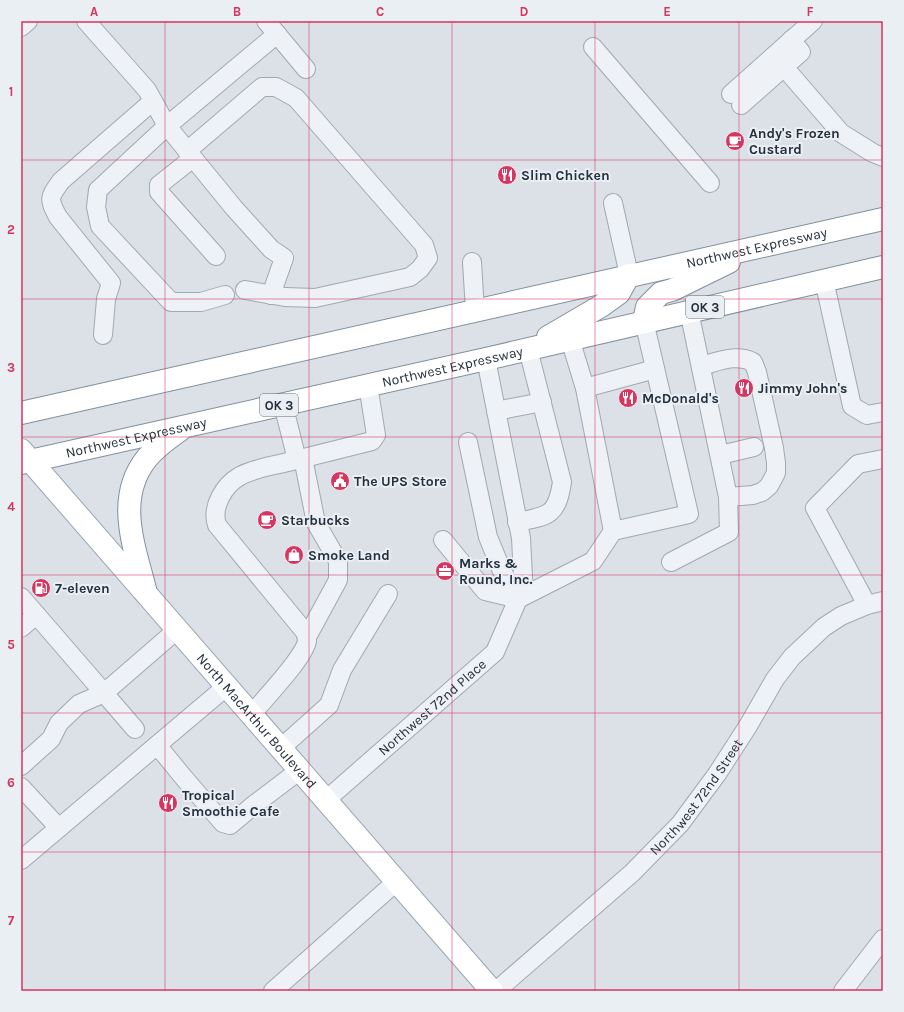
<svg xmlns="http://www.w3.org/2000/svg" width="904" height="1012" viewBox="0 0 904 1012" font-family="Karla,sans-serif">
<rect width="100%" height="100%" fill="#dbe1e7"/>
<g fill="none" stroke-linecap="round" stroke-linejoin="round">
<defs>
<g id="minor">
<path d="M86 21 147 90 167 126 234 208 271 249 284 258 271 295"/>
<path d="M266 21 306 69"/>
<path d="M21 27 28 21"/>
<path d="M593 47 710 183"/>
<path d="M784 67 841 133 873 153 883 157"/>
<path d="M731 94 813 21"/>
<path d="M741 105 801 52 791 40"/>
<path d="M187 151 262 87H276L296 98 424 245 428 258 420 269 410 277 315 298 285 297 245 290"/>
<path d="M193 158 159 185V192L216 256"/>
<path d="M613 203 629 275"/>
<path d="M472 262 475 311"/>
<path d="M824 280 852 406 867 415 883 412"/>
<path d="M225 295 201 302H171L100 226 96 207 98 190 167 126 277 34"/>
<path d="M103 335 106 299 111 283 58 217C48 198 49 198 61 181L153 101"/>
<path d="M570 339 585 388 613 531"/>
<path d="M701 366C717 362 737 353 753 362L757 372 774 448 776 463V473L769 486 762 492 753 495 728 497"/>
<path d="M585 388 655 369"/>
<path d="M283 404 297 460"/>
<path d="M496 411 542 402"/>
<path d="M468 442 488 537 502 571 518 599"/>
<path d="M720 455 754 447"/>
<path d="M303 458 316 523 338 561V580L307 637"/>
<path d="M517 522C548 516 557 516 562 482L528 349"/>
<path d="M443 540 485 591 518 599 593 561 613 531 689 514 644 321"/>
<path d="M671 562 729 532 728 497 689 311"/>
<path d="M21 597 104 693 178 629"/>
<path d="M867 605 815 508 858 464 883 459"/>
<path d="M21 628 36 615"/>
<path d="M252 714C264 699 304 658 307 641 307 638 306 635 305 632L217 525C211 507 224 485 240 476 255 468 272 466 288 462 316 455 344 448 372 441L376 435 368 385"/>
<path d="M157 745 184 778 223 823 230 825 255 804 300 770"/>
<path d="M281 748 329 705 342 670 388 594"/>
<path d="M21 766 51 739 59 723 79 704 104 693 135 729"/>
<path d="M21 787 59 828"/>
<path id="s1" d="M326 800 495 652 518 599 523 577 521 538 486 359"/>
<path d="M21 860 227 686"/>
<path d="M273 991 396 882"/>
<path id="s2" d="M496 991 632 873 680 824 717 774 748 726 775 679 792 657 824 627 841 616 867 605 883 601"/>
<path d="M843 991 883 939"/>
</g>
<g id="major">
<path id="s3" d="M21 450 492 991"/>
</g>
<g id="highway">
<path d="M644 321 647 307 661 293 672 290 729 262"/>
<path d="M548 337 601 306 619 293 629 275"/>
<path id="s4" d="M21 413 883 219"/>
<path id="s5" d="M21 463 486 359 883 267"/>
<path d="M146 593C135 548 114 499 147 458 157 446 169 438 180 430"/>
</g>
</defs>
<use href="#minor" stroke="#a0a8b1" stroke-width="20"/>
<use href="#major" stroke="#99a6b3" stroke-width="24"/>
<use href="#highway" stroke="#81909e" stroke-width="24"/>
<use href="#minor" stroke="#eef1f5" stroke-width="18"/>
<use href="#major" stroke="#fff" stroke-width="22"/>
<use href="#highway" stroke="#fff" stroke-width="22"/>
</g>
<path fill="none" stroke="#d6355f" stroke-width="1" stroke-opacity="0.55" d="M165 21V991M309 21V991M452 21V991M595 21V991M739 21V991M21 160H883M21 299H883M21 437H883M21 575H883M21 713H883M21 852H883"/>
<defs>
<symbol id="cafe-disc" viewBox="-11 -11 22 22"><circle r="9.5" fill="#d6355f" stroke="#eaeff4"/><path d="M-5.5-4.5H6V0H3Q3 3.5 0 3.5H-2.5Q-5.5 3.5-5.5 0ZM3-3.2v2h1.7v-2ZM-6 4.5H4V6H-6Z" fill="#fff"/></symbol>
<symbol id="restaurant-disc" viewBox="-11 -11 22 22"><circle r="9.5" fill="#d6355f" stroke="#eaeff4"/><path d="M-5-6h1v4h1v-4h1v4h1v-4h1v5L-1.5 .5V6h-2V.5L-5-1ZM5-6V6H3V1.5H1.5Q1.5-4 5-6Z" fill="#fff"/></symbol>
<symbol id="civic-disc" viewBox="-11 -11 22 22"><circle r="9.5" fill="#d6355f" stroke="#eaeff4"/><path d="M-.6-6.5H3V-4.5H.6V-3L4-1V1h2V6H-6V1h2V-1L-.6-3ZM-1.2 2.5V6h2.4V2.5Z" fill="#fff"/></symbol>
<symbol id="shop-disc" viewBox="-11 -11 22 22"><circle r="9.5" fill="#d6355f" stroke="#eaeff4"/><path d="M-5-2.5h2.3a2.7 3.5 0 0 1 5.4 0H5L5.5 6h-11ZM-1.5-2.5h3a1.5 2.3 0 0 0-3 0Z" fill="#fff"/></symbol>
<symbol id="office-disc" viewBox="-11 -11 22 22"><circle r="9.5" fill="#d6355f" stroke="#eaeff4"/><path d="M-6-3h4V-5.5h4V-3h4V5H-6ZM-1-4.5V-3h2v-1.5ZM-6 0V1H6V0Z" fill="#fff"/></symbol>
<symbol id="fuel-disc" viewBox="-11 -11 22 22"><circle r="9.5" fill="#d6355f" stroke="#eaeff4"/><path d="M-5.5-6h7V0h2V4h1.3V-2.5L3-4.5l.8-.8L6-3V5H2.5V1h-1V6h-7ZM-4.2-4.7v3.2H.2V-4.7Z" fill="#fff"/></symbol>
</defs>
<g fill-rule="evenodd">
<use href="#cafe-disc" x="724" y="130" width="22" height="22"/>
<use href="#restaurant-disc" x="496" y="164" width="22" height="22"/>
<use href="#restaurant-disc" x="733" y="377" width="22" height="22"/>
<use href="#restaurant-disc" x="617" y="387" width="22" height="22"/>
<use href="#civic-disc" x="329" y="470" width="22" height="22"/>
<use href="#cafe-disc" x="256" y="509" width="22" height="22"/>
<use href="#shop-disc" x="283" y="544" width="22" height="22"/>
<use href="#office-disc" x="434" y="560" width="22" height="22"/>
<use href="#fuel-disc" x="30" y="577" width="22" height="22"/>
<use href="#restaurant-disc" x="157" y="792" width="22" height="22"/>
</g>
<g text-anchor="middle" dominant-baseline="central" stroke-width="4" stroke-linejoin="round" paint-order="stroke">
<g fill="#eaeff4" stroke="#5f6974" stroke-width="1">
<rect x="686" y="296" width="38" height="22" rx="3"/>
<rect x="260" y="394" width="38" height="22" rx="3"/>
</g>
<g font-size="13" font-weight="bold" fill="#24303d">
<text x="705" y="307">OK 3</text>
<text x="279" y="405">OK 3</text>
</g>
<g font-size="14" font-weight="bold" fill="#24303d" stroke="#eaeff4" text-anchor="start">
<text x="749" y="133">Andy's Frozen<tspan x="749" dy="16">Custard</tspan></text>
<text x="521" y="175">Slim Chicken</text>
<text x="758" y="388">Jimmy John's</text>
<text x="642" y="398">McDonald's</text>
<text x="354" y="481">The UPS Store</text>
<text x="281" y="520">Starbucks</text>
<text x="308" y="555">Smoke Land</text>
<text x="459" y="563">Marks &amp;<tspan x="459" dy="16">Round, Inc.</tspan></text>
<text x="55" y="588">7-eleven</text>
<text x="182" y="795">Tropical<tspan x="182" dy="16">Smoothie Cafe</tspan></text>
</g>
<g font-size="14" fill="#24303d" stroke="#eaeff4">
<text stroke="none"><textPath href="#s4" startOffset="754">Northwest Expressway</textPath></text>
<text stroke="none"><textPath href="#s5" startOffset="442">Northwest Expressway</textPath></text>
<text stroke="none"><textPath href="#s5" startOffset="118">Northwest Expressway</textPath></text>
<text stroke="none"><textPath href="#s1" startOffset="141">Northwest 72nd Place</textPath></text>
<text stroke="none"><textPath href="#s3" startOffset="359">North MacArthur Boulevard</textPath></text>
<text stroke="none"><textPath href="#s2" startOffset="280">Northwest 72nd Street</textPath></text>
</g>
</g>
<rect width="904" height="1012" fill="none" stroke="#eaeff4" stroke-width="44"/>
<rect x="22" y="22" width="860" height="968" fill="none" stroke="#d6355f" stroke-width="1.5"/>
<g font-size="13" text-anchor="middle" font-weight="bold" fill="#d6355f">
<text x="94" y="16">A</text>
<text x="237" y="16">B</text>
<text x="380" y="16">C</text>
<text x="524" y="16">D</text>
<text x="667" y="16">E</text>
<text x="810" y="16">F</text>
<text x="11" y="96">1</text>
<text x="11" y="234">2</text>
<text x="11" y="372">3</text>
<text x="11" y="511">4</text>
<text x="11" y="649">5</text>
<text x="11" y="787">6</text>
<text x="11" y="925">7</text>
</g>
</svg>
